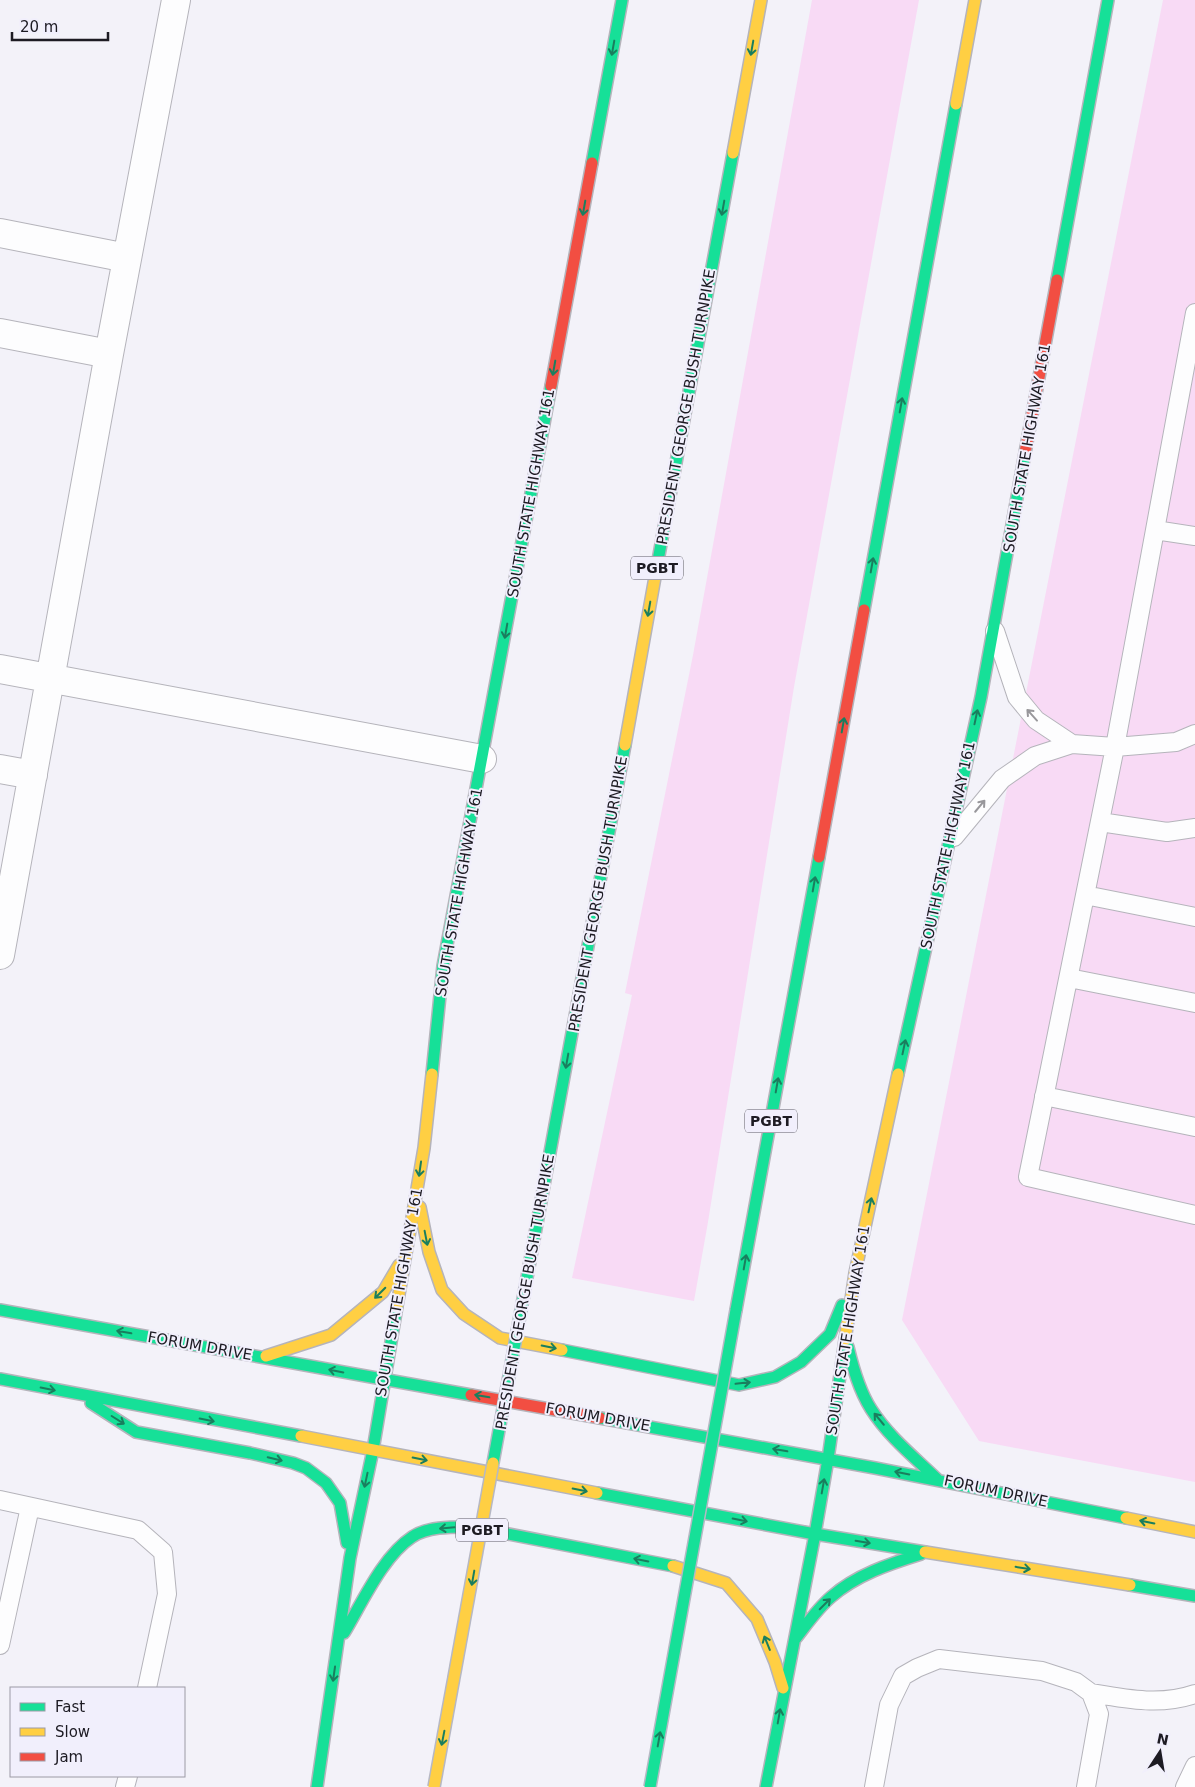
<svg xmlns="http://www.w3.org/2000/svg" width="1195" height="1787" viewBox="0 0 1195 1787" font-family="'DejaVu Sans',sans-serif">
<rect width="100%" height="100%" fill="#f3f2f9"/>
<path fill="#f8daf5" d="M812 0H919L794 687 708 1222 694 1301 572 1278 632 995 625 993 693 655Z
M1163 0H1195V1482L979 1441 902 1320Z"/>
<g fill="none" stroke-linecap="round" stroke-linejoin="round">
<defs>
<path id="lane" d="M1195 313 1115 747 1028 1177 1195 1215
M1155 530 1195 536
M995 631 1017 697 1036 720 1072 744
M1100 822 1167 832 1195 828
M954 837 1002 779 1035 756 1072 744 1115 747 1176 742 1195 734
M1085 895 1195 917
M1069 978 1195 1003
M1044 1096 1195 1127
M0 1500 138 1530 163 1552 167 1594 147 1688
M0 1645 30 1507
M1091 1693C1126 1699 1161 1706 1195 1694
M125 1787 128 1776
M874 1787 889 1705 903 1676 917 1668 939 1659 1042 1671 1076 1682 1091 1693 1099 1714 1086 1787
M1185 1787 1195 1766"/>
<path id="street" d="M0 233 127 258
M0 333 109 354
M0 669 482 759
M0 769 33 775
M0 955 109 354 176 0"/>
<path id="fast" d="M592 163 622 0
M1057 280 1108 0
M657 566 733 153
M864 610 956 104
M432 1074 443 966 551 386
M898 1074 981 697 1025 453
M528 1272 625 745
M0 1310 471 1395
M736 1310 819 857
M848 1347C853 1368 859 1390 871 1409 888 1436 914 1457 937 1479
M562 1350 739 1385 775 1377 801 1362 830 1334 842 1305
M0 1379 301 1436
M91 1403 136 1432 250 1453 293 1463 306 1468 326 1483 340 1503 347 1543
M600 1418 875 1468 1126 1518
M597 1493 815 1534 925 1552
M1130 1585 1195 1596
M344 1633C362 1603 383 1556 412 1537 428 1526 454 1527 472 1527L673 1566
M796 1638C807 1624 817 1609 831 1597 856 1575 889 1564 921 1554
M317 1787 350 1558 373 1450 397 1306
M766 1787 815 1534 828 1459 845 1340"/>
<path id="slow" d="M956 104 975 0
M733 153 761 0
M625 745 657 566
M420 1207 429 1252 442 1290 464 1314 500 1338 562 1350
M397 1306 424 1148 432 1074
M845 1340 855 1273 898 1074
M266 1356 331 1335 383 1292 399 1265
M301 1436 597 1493
M1126 1518 1195 1532
M925 1552 1130 1585
M673 1566 726 1583 757 1619 775 1662 783 1688"/>
<path id="jam" d="M551 386 592 163
M1025 453 1057 280
M819 857 864 610
M471 1395 600 1418"/>
</defs>
<use href="#lane" stroke="#b5b4bb" stroke-width="20"/>
<use href="#street" stroke="#b5b4bb" stroke-width="30"/>
<use href="#fast" stroke="#b5b4bb" stroke-width="14"/>
<use href="#slow" stroke="#b5b4bb" stroke-width="14"/>
<use href="#jam" stroke="#b5b4bb" stroke-width="14"/>
<use href="#lane" stroke="#fdfdfe" stroke-width="18"/>
<use href="#street" stroke="#fdfdfe" stroke-width="28"/>
<use href="#fast" stroke="#16e098" stroke-width="11"/>
<use href="#slow" stroke="#ffcf43" stroke-width="11"/>
<use href="#jam" stroke="#f24e42" stroke-width="11"/>
<defs>
<path id="fast-bridge" d="M493 1463 528 1272
M650 1787 736 1310"/>
<path id="slow-bridge" d="M434 1787 493 1463"/>
</defs>
<use href="#fast-bridge" stroke="#b6b8c4" stroke-width="14" stroke-linecap="butt"/>
<use href="#slow-bridge" stroke="#b6b8c4" stroke-width="14" stroke-linecap="butt"/>
<use href="#fast-bridge" stroke="#16e098" stroke-width="11"/>
<use href="#slow-bridge" stroke="#ffcf43" stroke-width="11"/>
</g>
<defs><path id="oneway-shaft" d="M-6 0H5M1.5-3L5.5 0L1.5 3" fill="none" stroke-width="1.6" stroke-linecap="round" stroke-linejoin="round" transform="scale(1.25)"/></defs>
<g stroke="#1a7e5e">
<use href="#oneway-shaft" transform="translate(613 48) rotate(100)"/>
<use href="#oneway-shaft" transform="translate(752 48) rotate(100)"/>
<use href="#oneway-shaft" transform="translate(584 208) rotate(100)"/>
<use href="#oneway-shaft" transform="translate(723 208) rotate(100)"/>
<use href="#oneway-shaft" transform="translate(554 368) rotate(100)"/>
<use href="#oneway-shaft" transform="translate(901 405) rotate(-80)"/>
<use href="#oneway-shaft" transform="translate(872 565) rotate(-80)"/>
<use href="#oneway-shaft" transform="translate(649 609) rotate(100)"/>
<use href="#oneway-shaft" transform="translate(506 631) rotate(100)"/>
<use href="#oneway-shaft" transform="translate(976 717) rotate(-78)"/>
<use href="#oneway-shaft" transform="translate(843 725) rotate(-80)"/>
<use href="#oneway-shaft" transform="translate(814 884) rotate(-80)"/>
<use href="#oneway-shaft" transform="translate(904 1047) rotate(-78)"/>
<use href="#oneway-shaft" transform="translate(567 1061) rotate(100)"/>
<use href="#oneway-shaft" transform="translate(777 1085) rotate(-80)"/>
<use href="#oneway-shaft" transform="translate(420 1169) rotate(98)"/>
<use href="#oneway-shaft" transform="translate(870 1205) rotate(-78)"/>
<use href="#oneway-shaft" transform="translate(426 1238) rotate(79)"/>
<use href="#oneway-shaft" transform="translate(745 1262) rotate(-80)"/>
<use href="#oneway-shaft" transform="translate(380 1293) rotate(135)"/>
<use href="#oneway-shaft" transform="translate(124 1332) rotate(-170)"/>
<use href="#oneway-shaft" transform="translate(549 1347) rotate(11)"/>
<use href="#oneway-shaft" transform="translate(336 1371) rotate(-169)"/>
<use href="#oneway-shaft" transform="translate(743 1383) rotate(-6)"/>
<use href="#oneway-shaft" transform="translate(48 1389) rotate(11)"/>
<use href="#oneway-shaft" transform="translate(482 1396) rotate(-170)"/>
<use href="#oneway-shaft" transform="translate(879 1419) rotate(-130)"/>
<use href="#oneway-shaft" transform="translate(118 1420) rotate(32)"/>
<use href="#oneway-shaft" transform="translate(207 1420) rotate(11)"/>
<use href="#oneway-shaft" transform="translate(780 1450) rotate(-170)"/>
<use href="#oneway-shaft" transform="translate(275 1459) rotate(13)"/>
<use href="#oneway-shaft" transform="translate(420 1459) rotate(11)"/>
<use href="#oneway-shaft" transform="translate(902 1473) rotate(-169)"/>
<use href="#oneway-shaft" transform="translate(366 1480) rotate(102)"/>
<use href="#oneway-shaft" transform="translate(823 1486) rotate(-80)"/>
<use href="#oneway-shaft" transform="translate(580 1490) rotate(11)"/>
<use href="#oneway-shaft" transform="translate(740 1520) rotate(11)"/>
<use href="#oneway-shaft" transform="translate(1147 1522) rotate(-168)"/>
<use href="#oneway-shaft" transform="translate(447 1528) rotate(175)"/>
<use href="#oneway-shaft" transform="translate(863 1542) rotate(9)"/>
<use href="#oneway-shaft" transform="translate(641 1560) rotate(-169)"/>
<use href="#oneway-shaft" transform="translate(1023 1568) rotate(9)"/>
<use href="#oneway-shaft" transform="translate(473 1578) rotate(100)"/>
<use href="#oneway-shaft" transform="translate(825 1604) rotate(-45)"/>
<use href="#oneway-shaft" transform="translate(767 1643) rotate(-112)"/>
<use href="#oneway-shaft" transform="translate(334 1674) rotate(98)"/>
<use href="#oneway-shaft" transform="translate(779 1716) rotate(-80)"/>
<use href="#oneway-shaft" transform="translate(443 1738) rotate(101)"/>
<use href="#oneway-shaft" transform="translate(659 1739) rotate(-80)"/>
</g>
<g stroke="#98979b">
<use href="#oneway-shaft" transform="translate(1032 715) rotate(-132)"/>
<use href="#oneway-shaft" transform="translate(980 806) rotate(-50)"/>
</g>
<g text-anchor="middle" dominant-baseline="central" stroke-width="4" stroke-linejoin="round" paint-order="stroke">
<g fill="#f1effc" stroke="#5d5b64" stroke-width="1">
<rect x="631" y="556.5" width="52" height="23" rx="4"/>
<rect x="745" y="1109.5" width="52" height="23" rx="4"/>
<rect x="456" y="1518.5" width="52" height="23" rx="4"/>
</g>
<g font-size="14" font-weight="bold" fill="#1d1b23">
<text x="657" y="568">PGBT</text>
<text x="771" y="1121">PGBT</text>
<text x="482" y="1530">PGBT</text>
</g>
<g font-size="15" fill="#1d1b23" stroke="#f1effc">
<text transform="translate(686 407) rotate(-80)">PRESIDENT GEORGE BUSH TURNPIKE</text>
<text transform="translate(1027 448) rotate(-80)">SOUTH STATE HIGHWAY 161</text>
<text transform="translate(531 493) rotate(-80)">SOUTH STATE HIGHWAY 161</text>
<text transform="translate(948 845) rotate(-78)">SOUTH STATE HIGHWAY 161</text>
<text transform="translate(459 892) rotate(-80)">SOUTH STATE HIGHWAY 161</text>
<text transform="translate(598 894) rotate(-80)">PRESIDENT GEORGE BUSH TURNPIKE</text>
<text transform="translate(399 1292) rotate(-80)">SOUTH STATE HIGHWAY 161</text>
<text transform="translate(525 1292) rotate(-80)">PRESIDENT GEORGE BUSH TURNPIKE</text>
<text transform="translate(848 1330) rotate(-81)">SOUTH STATE HIGHWAY 161</text>
<text transform="translate(200 1346) rotate(10)">FORUM DRIVE</text>
<text transform="translate(598 1417) rotate(10)">FORUM DRIVE</text>
<text transform="translate(996 1491) rotate(12)">FORUM DRIVE</text>
</g>
</g>
<rect x="10" y="1687" width="175" height="90" fill="#f1effc" stroke="#9c9aa5"/>
<rect x="20" y="1703" width="25" height="8" fill="#16e098" stroke="#9c9aa5"/>
<text x="55" y="1712" font-size="15" fill="#1d1b23">Fast</text>
<rect x="20" y="1728" width="25" height="8" fill="#ffcf43" stroke="#9c9aa5"/>
<text x="55" y="1737" font-size="15" fill="#1d1b23">Slow</text>
<rect x="20" y="1753" width="25" height="8" fill="#f24e42" stroke="#9c9aa5"/>
<text x="55" y="1762" font-size="15" fill="#1d1b23">Jam</text>
<g transform="translate(1160 1752) rotate(12)" stroke="#f1effc" stroke-width="4" paint-order="stroke">
<path d="M0-4L9 19L0 12L-9 19Z" fill="#1d1b23"/>
<text y="-8" font-size="14" font-weight="bold" text-anchor="middle" fill="#1d1b23">N</text>
</g>
<path d="M12 32v8h96v-8" fill="none" stroke="#1d1b23" stroke-width="2.5"/>
<text x="20" y="32" font-size="15" fill="#1d1b23" stroke="#f1effc" stroke-width="4" paint-order="stroke">20 m</text>
</svg>
